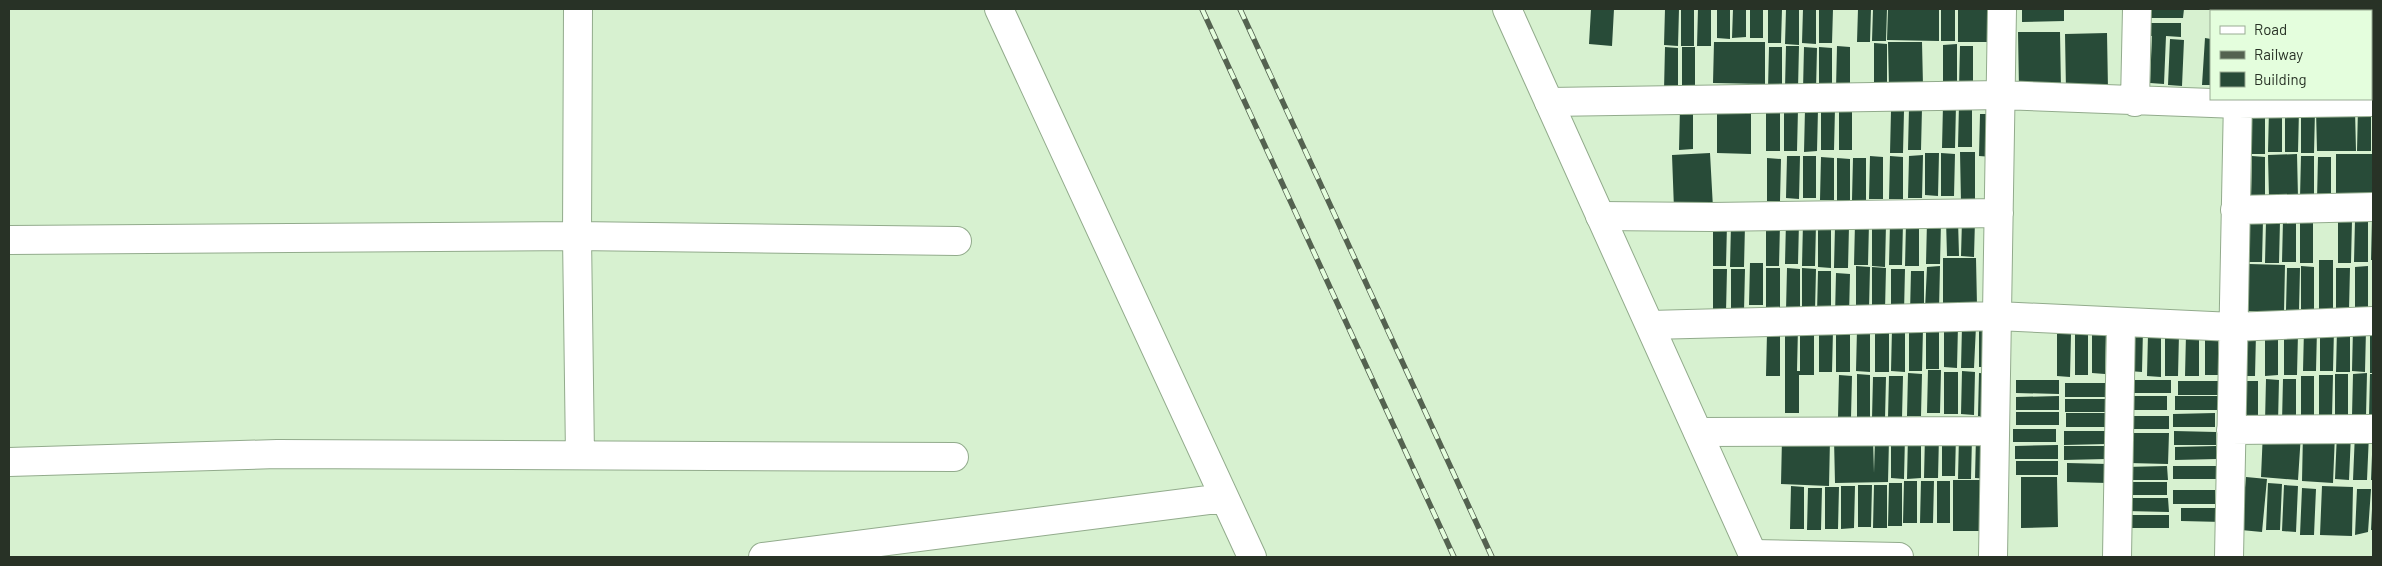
<svg xmlns="http://www.w3.org/2000/svg" width="2382" height="566" viewBox="0 0 2382 566" font-family="Barlow,sans-serif">
<rect width="100%" height="100%" fill="#d7f1d0"/>
<path fill="#284b38" d="M1591 9H1614L1612 46 1589 44Z
M1665 9H1679L1678 46 1664 45Z
M1681 9H1694V46H1681Z
M1698 9H1711V46H1697Z
M1717 9H1730V39L1717 38Z
M1733 9H1746V37L1732 38Z
M1750 9H1763V38H1750Z
M1768 9H1782L1781 43H1768Z
M1786 9H1799V45L1785 44Z
M1803 9H1816V44L1802 43Z
M1819 9H1833L1832 43H1819Z
M1858 9H1871L1870 42H1857Z
M1873 9H1887L1886 41H1872Z
M1888 9H1939V41L1887 40Z
M1941 9H1955V41H1941Z
M1958 9H1997V42H1958Z
M2022 9H2064V21L2022 22Z
M2145 9H2184L2183 18H2145Z
M2268 9H2319V11H2268Z
M2360 9H2373V42H2371V11H2360Z
M2142 23H2181V37L2166 36 2164 84 2150 83 2152 36H2142Z
M2018 32H2060L2061 89H2019Z
M2107 33 2108 90 2066 91 2065 34Z
M2205 38 2211 39V85H2202Z
M2170 39 2184 40 2182 86 2168 85Z
M1714 42H1765V84L1713 83Z
M1888 42H1922L1923 86 1889 87Z
M1874 43 1887 44V86H1874Z
M1957 44V87H1943V45Z
M1786 46H1799L1798 89 1785 88Z
M1837 46 1850 47V89H1836Z
M1960 46H1973V88H1959Z
M1665 47 1678 48V90H1664Z
M1682 47H1695V89H1682Z
M1769 47H1782V90L1768 89Z
M1804 47 1817 48 1816 90H1803Z
M1819 47 1832 48V90H1819Z
M1959 104H1972V147H1958Z
M1943 105H1956L1955 148H1942Z
M1680 107H1693V149L1679 150Z
M1821 107 1835 108 1834 150H1821Z
M1839 107 1852 108V150H1839Z
M1780 108V151H1766V109Z
M1909 108H1922L1921 150H1908Z
M2358 108 2371 109V151H2357Z
M1784 109H1798L1797 151H1784Z
M1805 109H1818L1817 151 1804 152Z
M2269 109H2282V152H2268Z
M2285 109 2299 110 2298 152H2285Z
M2316 110H2355L2356 151H2317Z
M1717 111H1751V154L1717 153Z
M1891 111H1904L1903 153H1890Z
M2301 111H2315L2314 153H2301Z
M2252 112H2265V154H2251Z
M1980 114H1993V157L1979 156Z
M1960 152H1975V201L1961 202Z
M1710 153 1713 208 1674 209 1672 155Z
M1925 153H1939L1938 196 1925 195Z
M1941 153 1955 154 1954 196H1941Z
M2297 154 2298 198H2269L2268 155Z
M2336 154H2373V198H2336Z
M1923 155 1922 198H1908L1909 156Z
M1787 156H1800L1799 199 1786 198Z
M1803 156H1816V198H1803Z
M1870 156 1883 157V199H1869Z
M1890 156 1903 157V199H1889Z
M2252 156 2265 157V199H2251Z
M2301 156H2314V199L2300 198Z
M1821 157 1834 158V200H1820Z
M2318 157H2331V200H2317Z
M1767 158 1781 159 1780 201H1767Z
M1837 158 1850 159V201H1837Z
M1853 158H1866V200H1852Z
M2372 218H2373V260H2371Z
M1946 220H1958L1959 256H1947Z
M1962 220H1975L1974 257 1961 256Z
M2250 220H2263L2262 262H2249Z
M2283 220H2296V262H2282Z
M2300 220 2313 221V263H2300Z
M2338 220H2352L2351 263H2338Z
M2355 220H2368V262H2354Z
M1786 221 1799 222 1798 264H1785Z
M1927 221 1941 222 1940 264H1926Z
M2266 221H2280L2279 263H2265Z
M1713 223 1727 224 1726 266H1713Z
M1766 223 1780 224 1779 266H1766Z
M1803 223 1816 224 1815 266H1802Z
M1855 223H1869L1868 265H1854Z
M1890 223H1903L1902 265H1889Z
M1906 223 1919 224V266H1905Z
M1872 224H1886L1885 267 1872 266Z
M1731 225H1745L1744 267H1730Z
M1818 225H1831V268L1818 267Z
M1835 226H1849L1848 268H1834Z
M1943 258H1976L1977 306H1943Z
M2319 260H2333V309H2319Z
M1750 263H1763V305H1749Z
M2249 264 2285 265 2284 312 2248 311Z
M1856 266 1870 267 1869 309H1856Z
M1940 266 1939 309H1925L1927 267Z
M2301 266 2314 267V309H2301Z
M2368 266V309H2355V267Z
M1872 267 1886 268 1885 310H1872Z
M1766 268H1780V311L1766 310Z
M1787 268 1800 269V311H1786Z
M1802 268 1816 269 1815 311H1802Z
M2287 268H2300L2299 310H2286Z
M2336 268H2350L2349 310H2336Z
M1713 269H1727L1726 312 1713 311Z
M1731 269H1745L1744 311H1731Z
M1891 269H1905L1904 312 1891 311Z
M1818 271H1831V314H1817Z
M1911 271H1924V314L1910 313Z
M1836 273 1850 274 1849 316H1835Z
M1979 324 1992 325V367H1979Z
M1944 325H1958L1957 368 1944 367Z
M1926 326 1939 327V369H1926Z
M1962 326H1976L1974 368H1961Z
M1785 327H1798L1797 371H1800V332H1814V375H1799V413H1785Z
M1909 328H1923L1922 371H1909Z
M1819 329 1833 330 1832 372H1819Z
M1850 329V372H1836V330Z
M1857 329H1870V372L1856 371Z
M1875 329H1889V372H1875Z
M1892 329H1905V372L1891 371Z
M2129 329H2143L2142 372 2129 371Z
M2304 329H2317L2316 371H2303Z
M2320 329H2334L2333 371H2320Z
M2337 329 2350 330V372H2336Z
M2353 329H2366L2365 372 2352 371Z
M2092 331H2106L2105 374 2092 373Z
M2370 331H2373V373H2370Z
M2075 332H2088V375H2075Z
M2205 332H2218V375H2205Z
M1767 333H1780V376H1766Z
M2256 333 2255 376H2241L2242 334Z
M2265 333H2278V375L2265 376Z
M2284 333H2298L2297 375H2284Z
M2057 334H2071L2070 377 2057 376Z
M2148 334H2161V377L2147 376Z
M2165 334H2179L2178 376H2165Z
M2186 334H2199V376H2185Z
M1928 370H1941L1940 413H1927Z
M1962 371 1975 372 1974 415 1961 414Z
M1944 372H1958V414H1944Z
M1908 373 1922 374 1921 416H1907Z
M1979 373 1992 374V417L1978 416Z
M2367 373 2366 416H2352L2353 374Z
M1857 374 1870 375V417H1857Z
M2335 374H2348V417L2335 416Z
M2370 374H2373V417H2369Z
M1839 375 1852 376 1851 418H1838Z
M2319 375H2333L2332 417 2319 418Z
M1889 376H1903L1902 418H1888Z
M2301 376H2314V419L2301 418Z
M1873 377H1886L1885 419H1872Z
M2266 379 2279 380 2278 422H2265Z
M2283 379H2296V422H2282Z
M2016 380H2059V394L2016 393Z
M2128 380H2171V393H2128Z
M2178 381H2220V395H2178Z
M2245 381H2258V423H2244Z
M2065 383H2107V397H2065Z
M2059 396V410H2016V397Z
M2125 396H2167V410H2125Z
M2175 396H2218V410H2175Z
M2065 399H2108V412H2065Z
M2016 412H2059V425H2016Z
M2066 413H2108V427H2066Z
M2215 413V427H2173V414Z
M2127 416H2169V429H2127Z
M2013 429H2056V442H2013Z
M2064 431H2107V444L2064 445Z
M2174 431 2216 432V445H2174Z
M2263 431 2301 434 2298 480 2261 477Z
M1942 433 1956 434 1955 476H1942Z
M2129 433H2169L2168 464 2129 463Z
M2303 433 2335 434 2333 483 2302 481Z
M2337 433 2351 434 2349 480 2335 479Z
M2355 433 2369 434 2367 480H2353Z
M1925 435 1939 436 1938 478H1924Z
M1891 436H1905L1904 479 1891 478Z
M1908 436H1921V478L1907 479Z
M1959 436 1972 437 1971 479H1958Z
M1976 436 1992 437 1991 479 1975 478Z
M1782 438 1830 439 1829 486 1781 484Z
M1834 439H1873L1874 473 1875 439H1889L1888 482 1835 483Z
M2058 445V459H2015V446Z
M2064 446H2107L2106 459 2064 460Z
M2216 446 2217 459 2175 460V447Z
M2372 455H2373V480H2371Z
M2016 461H2058V475H2016Z
M2067 463 2108 464V483L2067 482Z
M2167 466 2168 480H2126L2125 467Z
M2173 466H2216V479H2173Z
M2021 477H2057L2058 527 2021 528Z
M2246 477 2267 479 2262 532 2241 530Z
M1953 480H1989L1990 531H1953Z
M1904 481H1917V523H1903Z
M1921 481H1934L1933 523H1920Z
M1937 481H1950V523H1937Z
M2125 482H2167V495H2125Z
M1889 483H1902V526H1888Z
M2268 483 2282 484 2280 530H2266Z
M1858 485H1872L1871 527H1858Z
M1874 485H1887V528H1873Z
M2284 485 2298 486 2296 532 2282 531Z
M1791 486 1804 487V529H1790Z
M1841 486H1855L1854 528 1841 529Z
M2322 486 2353 487 2352 536 2320 535Z
M1825 487H1839L1838 529H1825Z
M1808 488H1822L1821 530H1807Z
M2302 488 2316 489 2314 535H2300Z
M2357 489H2371L2368 532 2355 535Z
M2173 490H2215V504H2173Z
M2126 498H2168L2169 512 2126 511Z
M2181 508H2223V522L2181 521Z
M2372 509H2373V530H2371Z
M2127 515H2169V528H2127Z"/>
<g fill="none" stroke-linecap="round" stroke-linejoin="round">
<defs>
<path id="minor" d="M578 9 577 236 580 455
M999 9 1252 557
M2239 11V9
M1549 102 2001 95 2238 104 2373 102
M2135 102 2137 9
M2235 210 2373 207
M1600 216 1711 217 1999 213
M9 240 577 236 957 241
M1650 325 1997 316 2233 327 2373 321
M2231 430 2373 429
M1698 432 1995 431
M9 462 277 454 954 457
M1753 554 1899 557
M763 557 1224 498
M1993 557 2002 9
M2117 557 2121 322
M2229 557 2238 99"/>
<path id="tertiary" d="M1507 9 1754 557"/>
</defs>
<use href="#minor" stroke="#92ab8c" stroke-width="30"/>
<use href="#tertiary" stroke="#92ab8c" stroke-width="30"/>
<use href="#minor" stroke="#fff" stroke-width="28"/>
<use href="#tertiary" stroke="#fff" stroke-width="28"/>
<defs>
<path id="rail" d="M1202 9 1454 557
M1240 9 1492 557"/>
</defs>
<use href="#rail" stroke="#546250" stroke-width="5.5"/>
<use href="#rail" stroke="#e4fedd" stroke-width="4" stroke-dasharray="11" stroke-linecap="butt"/>
</g>
<rect width="2382" height="566" fill="none" stroke="#283226" stroke-width="20"/>
<rect x="2210" y="10" width="162" height="90" fill="#e4fedd" stroke="#99ac94"/>
<rect x="2220" y="26" width="25" height="8" fill="#ffffff" stroke="#99ac94"/>
<text x="2254" y="35" font-size="15" fill="#283226">Road</text>
<rect x="2220" y="51" width="25" height="8" fill="#546250" stroke="#99ac94"/>
<text x="2254" y="60" font-size="15" fill="#283226">Railway</text>
<rect x="2220" y="72" width="25" height="15" fill="#284b38" stroke="#99ac94"/>
<text x="2254" y="85" font-size="15" fill="#283226">Building</text>
</svg>
